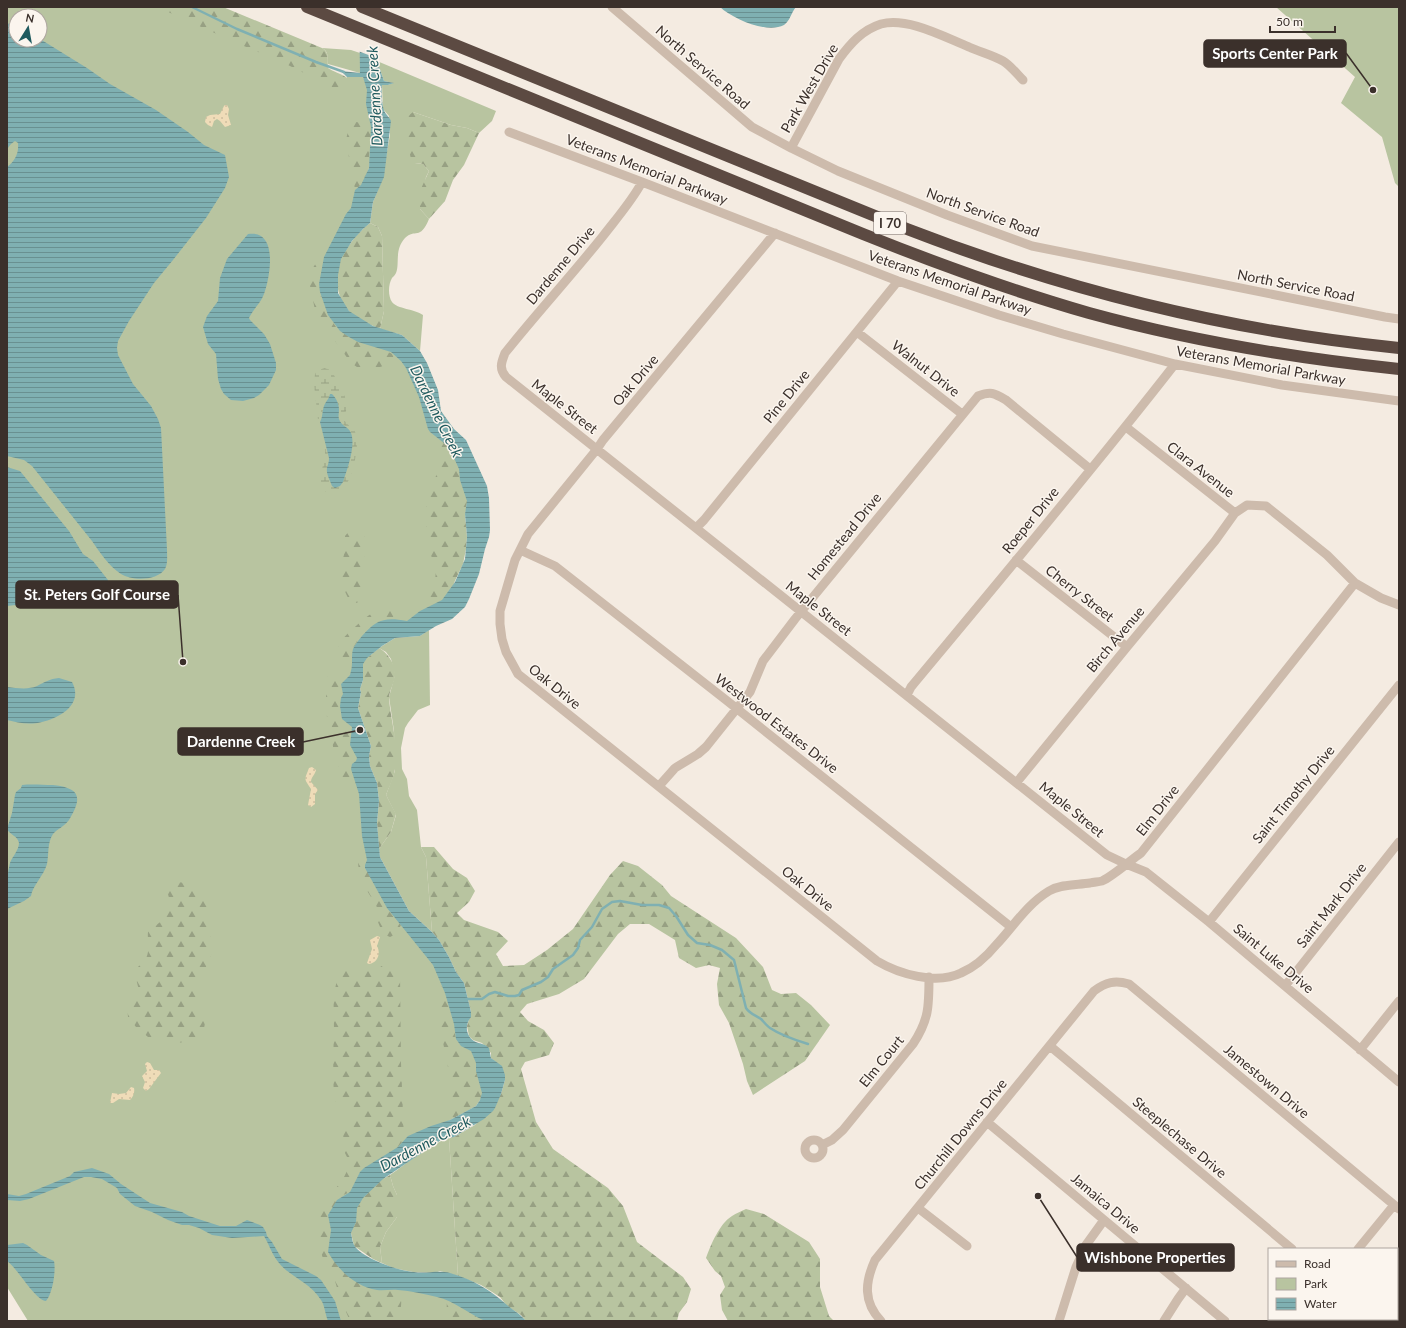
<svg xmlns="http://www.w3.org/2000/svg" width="1406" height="1328" viewBox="0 0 1406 1328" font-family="Lato,sans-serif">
<defs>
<pattern id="forest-firs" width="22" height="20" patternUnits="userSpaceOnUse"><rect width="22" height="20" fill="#b8c4a0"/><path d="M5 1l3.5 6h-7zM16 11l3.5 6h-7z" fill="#97a083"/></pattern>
<pattern id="wetland-marsh" width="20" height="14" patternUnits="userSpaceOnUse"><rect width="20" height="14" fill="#b8c4a0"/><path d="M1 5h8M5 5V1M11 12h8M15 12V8" fill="none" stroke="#97a083"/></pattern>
<pattern id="sand-dots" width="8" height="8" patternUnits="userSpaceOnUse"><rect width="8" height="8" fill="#efdcb8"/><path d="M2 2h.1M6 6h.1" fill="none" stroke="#cebd9e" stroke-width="1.8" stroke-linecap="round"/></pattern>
<pattern id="water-rules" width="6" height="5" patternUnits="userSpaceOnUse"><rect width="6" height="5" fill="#7fb0b2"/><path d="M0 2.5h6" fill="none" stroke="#699091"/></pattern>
</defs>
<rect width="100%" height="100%" fill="#f4ebe1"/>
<path fill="#b8c4a0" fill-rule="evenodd" d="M7 7H179L346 79 347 77H363L365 81 374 89 378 133 333 300 400 347 471 479 451 601 375 639 353 702 377 870 428 947 493 1091 399 1154 341 1250 426 1283 505 1321H28L7 1287ZM16 16H40V40H16Z
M1276 7H1399V187L1395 183 1382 137 1341 103 1355 77Z
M322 48 351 50 360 53V73L328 64C327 56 329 52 322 48Z
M377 61 496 111 492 121 479 133 467 128 451 125 413 112 415 163 423 164 429 171 426 177 420 209 429 219C420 241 415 228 405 238 394 250 400 264 396 273 395 275 393 277 392 278 388 285 388 296 392 302 397 309 415 309 423 315L420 351 402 335 380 329 384 311 382 236 378 227 370 223 373 202 383 177V173L390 135 389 116 383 109 382 85H388L393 83 384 81Z
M429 630 430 705 418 710 408 723 405 728 401 748 402 769 407 779 409 796 417 810 421 847 426 857 432 932 409 911 380 857 379 849 391 832 396 815 386 795 395 771 394 731 389 697 395 675 391 659 386 652 379 648 395 638 420 636Z
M449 1138 458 1276 440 1271 435 1273 413 1272 393 1268 382 1263 380 1247 386 1232 397 1217V1195L393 1186 390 1175C409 1162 428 1145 449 1138Z"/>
<path fill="url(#forest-firs)" d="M157 7H223L322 48C330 53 327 59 328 68 333 72 341 73 347 78L346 86 343 89 338 90 280 61 239 44Z
M413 112 451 125 467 128 479 133 464 165 453 180 445 201 429 219 420 209V191L429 171 423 164 415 163 411 159 406 137 407 117Z
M356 122 371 124 372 135 369 155V168L361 185 355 190C354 183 353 176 352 168 348 152 340 134 356 122Z
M370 223 378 227 382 236 384 311 380 329C372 326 353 316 348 310 324 281 344 243 370 223Z
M316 263 320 277V292L328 315 336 327 353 340 370 346H374L395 355 383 366 374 369H360L351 363 322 323 315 310 309 281 311 271Z
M443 442 449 448 459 469 460 480 467 501 465 514 467 537 466 549 463 564 452 587 442 600 430 607V595L435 582 436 569 428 547 426 530V503L431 486 439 470 441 462 439 450Z
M351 529H360C375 549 360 556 360 576 360 583 365 591 363 598 362 602 358 602 356 603L349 600 339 579 345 549V536Z
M393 606 399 608 393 613 394 619C389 619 385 619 381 620 373 623 358 639 354 647 353 650 353 655 353 659L349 662 340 659 336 653C341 639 345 636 356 626 369 614 376 609 393 606Z
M379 648C388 653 396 665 395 676 394 684 389 691 389 699 391 722 399 746 395 769 394 778 389 787 386 795L396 814 391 832 379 849 377 823 379 801 377 783 370 766 369 756 371 746 358 708 361 692 360 689 363 680V664L367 658Z
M328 675C335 674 340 675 345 680L341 687 343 694 341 713 342 719 352 727C352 732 350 736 350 740 351 747 354 752 357 758L356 761 352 764C352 771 352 777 356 783L346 789 334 753 332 740 333 729 327 718 326 694 327 680Z
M421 847H434L453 869 467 878 475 891 469 902 457 913 464 920 498 932 508 941 496 954 503 966 524 965 547 950 573 929 610 875 623 861 638 866 662 885 671 896 736 938 763 967 772 990 781 994 796 993 811 1005 830 1025 805 1061 753 1095 747 1081 743 1064 729 1023 719 1005 717 984 720 968 709 965 696 968 679 958 675 940 649 924H630L618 934 584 979 559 994 527 1004 520 1012 528 1021 544 1030 554 1043 549 1055 525 1062 521 1069 536 1122 553 1149 608 1188 623 1206 637 1242 683 1277 691 1289 687 1302 679 1313 677 1321H526L521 1315 507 1306 500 1297 481 1285 458 1276 449 1138 454 1137 475 1125 501 1094 505 1080 498 1064 491 1058V1053L482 1043 473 1040 469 1036 467 1026 471 1012 464 983 456 972 449 957 439 940 432 932 426 857Z
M358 859 367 860C372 887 382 905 401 925L396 934 390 937 383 934 375 915 378 910C375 901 369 895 365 887 360 880 358 868 358 859Z
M171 881 185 883 202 889 210 900C209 908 207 916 208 925 209 934 214 943 212 952 208 967 197 980 196 996 195 1007 208 1016 204 1028 203 1032 200 1035 199 1039L173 1044 148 1037 136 1027 128 1017 127 1005 134 999 141 998 134 971C137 967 141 965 144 961 151 953 147 941 148 932L165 918 171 905 166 887Z
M384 964 389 966 400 973 401 1063 404 1140 398 1147 383 1155 360 1172 350 1192 341 1196 329 1222 331 1230 328 1247 331 1257 342 1270 382 1290 402 1291 400 1321H350L340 1298 335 1281 326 1268 320 1249 317 1226V1214L324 1202 342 1181 348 1169 347 1157 344 1151 343 1131 352 1114 348 1105 342 1107 334 1100C333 1077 333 1055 334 1032 334 1011 331 988 342 969 357 971 373 975 384 964Z
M441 983 449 1005 456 1039 466 1049 471 1051 476 1064V1071L481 1087 482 1093 480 1100 476 1106 469 1110 450 1120C451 1107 452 1094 450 1080 446 1046 433 1018 441 983Z
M390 1175 393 1186 397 1195V1217L386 1232 380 1247 382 1263 373 1259 354 1246 351 1233 356 1222 357 1208 363 1198 383 1179Z
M746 1209 764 1214 809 1242 820 1259V1287L829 1316 834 1321H728L722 1310 720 1295 725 1287 721 1276 715 1271 706 1258C711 1245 719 1224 732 1216 736 1213 742 1211 746 1209Z
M447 1300 484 1321H446Z"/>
<path fill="url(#wetland-marsh)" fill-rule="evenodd" d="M324 368 331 370C336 379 346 395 347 405 347 410 344 415 344 420 348 426 354 428 356 434 360 446 352 483 341 491 335 494 328 493 323 490L321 487V472L325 459V450L324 439 318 420 314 384 315 374 317 371ZM330 394 336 398C337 402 339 406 339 410 339 413 338 416 339 419 341 425 349 427 351 433 355 442 347 480 339 487L331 484 327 469 329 464 328 455 320 422C323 417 322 411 324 406 326 401 329 399 330 394Z"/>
<path fill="url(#sand-dots)" d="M225 105H227L229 109 228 115 231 125 225 127 220 121 217 119 214 121 212 127 208 125 205 122 206 117 210 115 220 114 224 106Z
M312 767 316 770C315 775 311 777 311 782L318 790 315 794V804L311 807 308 805 311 789C304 778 304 781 309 768Z
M377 936 380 937 377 946C381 953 378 963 369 964L367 963 372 949 370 940Z
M147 1062 150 1063 154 1070H159L161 1073 149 1089 146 1091 143 1088 145 1082 142 1076 147 1071 145 1064Z
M131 1087 134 1088C135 1093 133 1097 130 1100L119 1099 113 1103H110L112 1093 119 1094 126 1093Z"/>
<path fill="url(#water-rules)" d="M359 7H375L377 61 384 81 394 83 388 85H382C381 89 382 106 384 110 385 114 389 116 391 121L384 177 373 202 370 223 363 229 352 241 341 259 338 275V293L349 311 373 326 402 335 420 351 427 363 438 390 441 411 454 429 466 440 487 486 489 498 490 530 489 537 485 549 479 574 469 599 465 607 452 619 436 626 420 636 395 638 382 646 367 658 363 664V680L360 689 361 692 358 708 371 746 369 756 370 766 377 783 379 801 377 823 380 857 409 911 432 932 439 940 449 957 456 972 464 983 471 1012V1017C465 1024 465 1035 474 1041 479 1044 484 1043 489 1048L491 1058 502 1066 505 1075V1080L501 1094 495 1108 493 1111 484 1119 454 1137 441 1140 383 1179 363 1198 357 1208 356 1222 351 1233C352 1237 352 1241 354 1245 361 1258 399 1271 414 1272 426 1274 438 1270 450 1273 474 1280 489 1289 507 1305 514 1311 520 1314 526 1321 517 1321 490 1323 483 1320 468 1313 454 1301 437 1297 424 1294 411 1291 398 1290 391 1289 384 1291 377 1290 356 1287 338 1270 328 1252L331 1230 328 1215 337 1200 350 1192 360 1172 364 1168 398 1147 408 1136 431 1126 450 1120 476 1106 480 1100 482 1093 476 1071V1063L471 1051 461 1046 456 1039 454 1024 445 993 433 965 387 908 365 868V865L367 860 362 836 359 794 351 769 352 764 356 761 357 758 350 745 352 727 342 719 340 706 341 698 343 694 341 684 350 675 351 671C353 664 351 656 353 649 355 644 359 640 362 636 377 619 385 617 407 621L420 611 442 600 455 582 465 559 467 537 465 514 467 501 460 480 459 469 449 447 430 432 428 429 419 397 406 368 401 361 391 352 358 342 349 337 340 331 328 315 320 292 319 284 324 257 346 214 351 208 355 190 361 185 369 168 371 127 366 104 367 90 363 77H347L341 71 360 73Z
M720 7H796C791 13 790 21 784 25 767 34 733 19 720 7Z
M7 23 16 27V40L40 39 87 68 110 84 156 110 188 132 204 145 225 155 229 177 225 188 206 218 173 260 154 283 129 321 118 341 117 348 118 355 133 384 151 406 158 419 161 428 167 550C167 556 168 564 165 569 157 581 132 581 121 574 109 566 100 553 92 541L32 466 24 460 7 456V167C15 161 19 153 18 143L15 141 11 144 7 149Z
M248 234C279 229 270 278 264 294 261 303 253 309 249 318L250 320 264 334 270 344 276 363V370L269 385 259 395 254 398 243 401 231 400 224 394 221 389 218 379 216 354 208 344 203 327 207 316 218 301 220 278 227 259Z
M330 394H332C336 398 339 403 339 410 339 413 338 416 339 419 341 426 349 427 351 433 356 446 347 470 343 482L340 486 335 488 332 486C330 480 326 474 327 468 328 464 329 462 329 458L320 422C323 417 322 411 324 406 326 401 329 399 330 394Z
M7 467 20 471 69 531 83 554 93 561 108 580 107 585 102 589 97 591 33 603 7 606Z
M59 678 72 682C84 704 60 718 42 722 30 725 18 723 7 720V687C17 688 28 690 37 686 45 682 49 679 59 678Z
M22 785C32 784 43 785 53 785 80 788 83 797 69 820 65 826 57 829 53 834 47 843 49 855 47 864 44 875 32 887 31 896L24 901 7 909C7 894 6 878 10 863 12 857 19 850 19 843 18 836 10 835 7 829L12 813 15 795 16 792 21 788Z
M92 1168 109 1174 121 1184 150 1203 182 1212 189 1216 220 1226H236L247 1220 260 1225 263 1227 266 1232 267 1236 272 1242 282 1259 316 1276 321 1280 335 1301 341 1321H328C325 1314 325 1306 321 1300 310 1282 290 1277 279 1263 272 1255 269 1244 264 1236L232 1238 212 1235 199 1228 189 1225H182L168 1220 152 1212 135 1206 120 1194 117 1188 102 1179 91 1177H84L29 1199 20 1201 7 1200V1194L19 1196 26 1194 70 1176 74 1172Z
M23 1243 27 1245 41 1255 54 1261C56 1270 53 1293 46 1301 35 1300 18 1269 7 1261V1245Z"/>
<path fill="#f4ebe1" d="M357 7H377L379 59 358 51Z"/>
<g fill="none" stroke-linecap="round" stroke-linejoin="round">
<path stroke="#7fb0b2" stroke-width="2.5" d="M192 7 237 29 316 62 344 72
M466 999H482L489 994 495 992 508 996H515L519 995 522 990 541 982 548 977 553 969 573 955 578 948 580 940 592 927 602 909 612 902 620 901 642 905H659L669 908 676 916 688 935 697 943 710 945 722 950 734 960 746 1008C750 1014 755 1015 761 1019 764 1022 767 1026 770 1028 782 1036 795 1040 808 1044"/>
<path stroke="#cdbbac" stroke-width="9" d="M612 7 752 127 791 148 838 171 947 215 1032 246 1385 317 1399 319
M509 132 642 182 898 281 999 315 1063 334 1175 364 1282 385 1399 401
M791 148 839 59C850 44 862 30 881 24 908 17 944 37 969 47 980 52 992 55 1003 61 1010 65 1017 74 1023 80
M642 182C632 201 616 219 603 236 571 276 537 313 505 353 501 363 499 369 506 377L1107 855 1126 864 1146 872 1209 922 1399 1082
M775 233 603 440 597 449 528 534 515 560 500 611V624L502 639 506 652 518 674 877 961C899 974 936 985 961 973 975 967 987 956 996 945 1014 926 1026 905 1049 891 1061 884 1076 885 1090 883 1094 882 1098 882 1102 881 1113 876 1131 860 1141 853L1355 583
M857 332 962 414
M1126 427 1235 513
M696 528 704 520 898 281
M520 550 555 566 726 700 1011 927
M1016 560 1127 647
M907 695 911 687C1000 580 1090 473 1175 364
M1017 782 1127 647 1215 541 1235 513 1247 505 1266 506 1327 555 1355 583 1381 598 1399 605
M659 786 675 768 698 754 706 747 750 692 763 661 795 619 978 396C991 391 994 393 1006 400L1090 469
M1209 922 1399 685
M1285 986 1399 842
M1050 1046 1292 1249
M1360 1050 1399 1001
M987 1122 1225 1321
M805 1149a9 9 0 1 1 18 0a9 9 0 1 1-18 0Z
M822 1145 832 1140 843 1130 913 1044C929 1020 929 1006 929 977
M918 1208 967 1246
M1358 1249 1394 1205
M1375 1319 1378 1321
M881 1321C863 1302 865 1282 875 1260L1094 991C1106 982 1115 980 1129 984L1399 1209
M1059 1321 1076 1267 1086 1245 1104 1220
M1164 1321 1178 1299 1186 1288
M1298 1321 1300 1319"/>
<path stroke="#5c4a42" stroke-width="12" d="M307 7 863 234C938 264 1012 291 1089 313 1191 341 1294 358 1399 369
M362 7 907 229C1067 291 1228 331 1399 348"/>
</g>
<g text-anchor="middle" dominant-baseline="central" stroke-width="3" stroke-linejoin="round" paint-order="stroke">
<rect fill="#fbf5ee" stroke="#756b66" stroke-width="1" x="874" y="212" width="32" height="22" rx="3"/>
<g font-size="13" font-weight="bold" fill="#3b302b">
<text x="890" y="223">I 70</text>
</g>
<g font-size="14" fill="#3b302b" stroke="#fbf5ee">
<text transform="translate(703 67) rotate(41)">North Service Road</text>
<text transform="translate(809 88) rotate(-60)">Park West Drive</text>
<text transform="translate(647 169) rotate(21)">Veterans Memorial Parkway</text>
<text transform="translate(983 212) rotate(20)">North Service Road</text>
<text transform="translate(560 265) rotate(-50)">Dardenne Drive</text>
<text transform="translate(950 282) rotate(19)">Veterans Memorial Parkway</text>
<text transform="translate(1296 285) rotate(11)">North Service Road</text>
<text transform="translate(1261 365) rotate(10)">Veterans Memorial Parkway</text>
<text transform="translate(926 368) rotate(38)">Walnut Drive</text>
<text transform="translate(635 380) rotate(-50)">Oak Drive</text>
<text transform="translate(786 396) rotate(-51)">Pine Drive</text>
<text transform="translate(565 406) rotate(38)">Maple Street</text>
<text transform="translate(1201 469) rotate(38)">Clara Avenue</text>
<text transform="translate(1030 520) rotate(-51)">Roeper Drive</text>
<text transform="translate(844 536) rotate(-51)">Homestead Drive</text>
<text transform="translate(1080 593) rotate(38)">Cherry Street</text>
<text transform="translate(819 608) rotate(38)">Maple Street</text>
<text transform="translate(1115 639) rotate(-50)">Birch Avenue</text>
<text transform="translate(555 686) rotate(39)">Oak Drive</text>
<text transform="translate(777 723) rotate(38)">Westwood Estates Drive</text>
<text transform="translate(1293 794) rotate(-51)">Saint Timothy Drive</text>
<text transform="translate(1072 809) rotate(39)">Maple Street</text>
<text transform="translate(1157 810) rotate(-52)">Elm Drive</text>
<text transform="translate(808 888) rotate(39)">Oak Drive</text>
<text transform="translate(1331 905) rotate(-52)">Saint Mark Drive</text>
<text transform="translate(1274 958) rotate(40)">Saint Luke Drive</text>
<text transform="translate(881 1061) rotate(-51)">Elm Court</text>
<text transform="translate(1267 1081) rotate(40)">Jamestown Drive</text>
<text transform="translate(960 1134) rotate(-51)">Churchill Downs Drive</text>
<text transform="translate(1180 1137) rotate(40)">Steeplechase Drive</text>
<text transform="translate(1106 1203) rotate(40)">Jamaica Drive</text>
</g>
<g font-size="15" font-style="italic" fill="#1f5a5e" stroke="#fbf5ee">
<text transform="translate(374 96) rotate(-93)">Dardenne Creek</text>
<text transform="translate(437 411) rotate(64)">Dardenne Creek</text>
<text transform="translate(425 1143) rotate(-28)">Dardenne Creek</text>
</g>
</g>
<path fill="none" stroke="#3b302b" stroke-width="1.5" d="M1373 90L1346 53M183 662L178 595M360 730L303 742M1038 1196L1077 1257"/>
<g fill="#3b302b" stroke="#fbf5ee" stroke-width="1.5">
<circle cx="1373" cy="90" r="4"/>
<circle cx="183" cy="662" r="4"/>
<circle cx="360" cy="730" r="4"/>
<circle cx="1038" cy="1196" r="4"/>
</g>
<g fill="#3b302b" stroke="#3b302b" stroke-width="1.5">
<rect x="1204" y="40" width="142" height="27" rx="4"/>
<rect x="16" y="581" width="162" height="27" rx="4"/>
<rect x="178" y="728" width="125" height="27" rx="4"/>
<rect x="1077" y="1244" width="157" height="27" rx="4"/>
</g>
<g font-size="15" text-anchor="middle" font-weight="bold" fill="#fff">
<text x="1275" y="59">Sports Center Park</text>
<text x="97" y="600">St. Peters Golf Course</text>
<text x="241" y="747">Dardenne Creek</text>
<text x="1155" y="1263">Wishbone Properties</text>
</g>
<rect width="1406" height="1328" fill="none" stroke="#3b302b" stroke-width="16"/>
<rect x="1268" y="1248" width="130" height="72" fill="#fbf5ee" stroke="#aea6a0"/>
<rect x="1276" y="1261" width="20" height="6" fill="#cdbbac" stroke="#aea6a0"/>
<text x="1304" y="1268" font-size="12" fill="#3b302b">Road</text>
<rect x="1276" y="1278" width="20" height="12" fill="#b8c4a0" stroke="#aea6a0"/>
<text x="1304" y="1288" font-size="12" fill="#3b302b">Park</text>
<rect x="1276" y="1298" width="20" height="12" fill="url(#water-rules)" stroke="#aea6a0"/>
<text x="1304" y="1308" font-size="12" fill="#3b302b">Water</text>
<g transform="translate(28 28) rotate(11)"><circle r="19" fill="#fbf5ee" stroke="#aea6a0"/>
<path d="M0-3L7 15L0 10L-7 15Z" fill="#1f5a5e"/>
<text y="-6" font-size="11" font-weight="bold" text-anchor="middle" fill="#3b302b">N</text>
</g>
<path d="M1270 26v6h65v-6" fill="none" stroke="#3b302b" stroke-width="2"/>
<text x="1276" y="26" font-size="12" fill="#3b302b" stroke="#fbf5ee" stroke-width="3" paint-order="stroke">50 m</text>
</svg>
